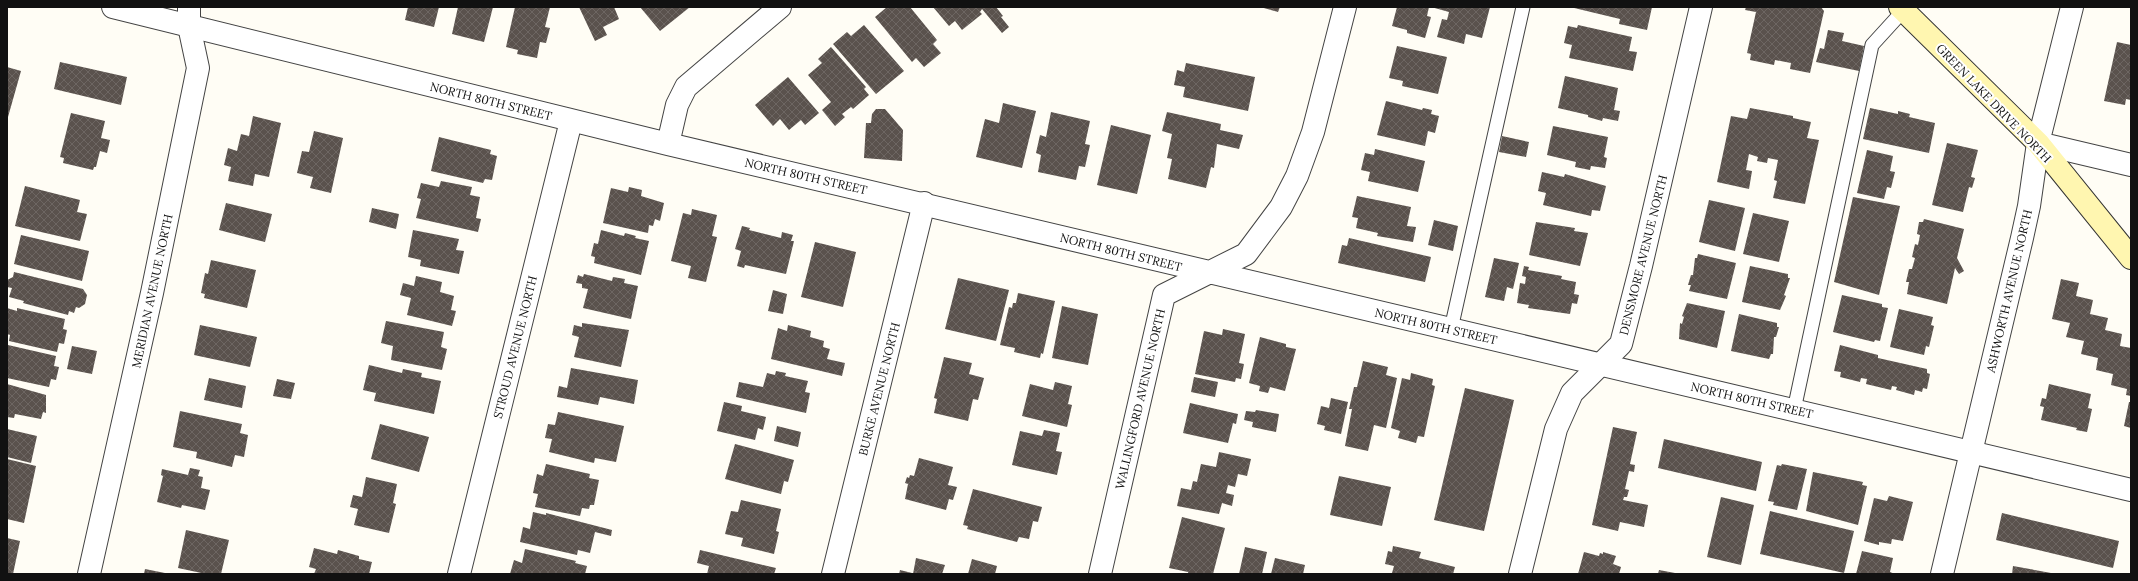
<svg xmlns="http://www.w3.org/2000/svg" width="2138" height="581" viewBox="0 0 2138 581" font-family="Lora,serif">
<defs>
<pattern id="building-cross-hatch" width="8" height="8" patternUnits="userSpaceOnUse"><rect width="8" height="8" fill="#5a524d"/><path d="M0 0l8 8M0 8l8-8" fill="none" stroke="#6d6662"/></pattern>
</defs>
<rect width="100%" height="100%" fill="#fffdf5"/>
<path fill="url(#building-cross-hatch)" d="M408 7H439L434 27 405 20Z
M458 7H493L484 42 452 34Z
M515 7H550L545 27 550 28 546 43 540 42 537 58 517 54 518 50 506 47Z
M579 7H614L619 19 603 27 607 35 595 41Z
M640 7H690L660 31Z
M887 7H910L937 40 933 44 941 53 924 67 916 58 912 62 875 17Z
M933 7H996L1003 16 1001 17 1009 27 1002 33 982 9 980 12 982 14 962 30 955 21 949 26Z
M1260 7H1280L1278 12Z
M1397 7H1429L1427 16 1431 17 1425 38 1407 33V30L1392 26Z
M1431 7H1490L1482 38 1466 34 1464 44 1437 37 1442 19 1447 20 1449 12Z
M1570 7H1652L1647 30 1619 24 1620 19Z
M1746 7H1821L1824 11 1810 73 1790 69 1791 63 1775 60 1774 65 1750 60 1751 54 1747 53 1756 12 1745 10Z
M864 25 904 71 876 94 833 44 847 32 851 36Z
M1578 25 1632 37 1629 51 1637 52 1633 71 1569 58 1572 45 1564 43 1568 26 1577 28Z
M1828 30 1844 33 1842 41 1864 46 1859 71 1816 62 1820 48 1824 49Z
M2117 42 2131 45V100L2126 99 2125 105 2104 101Z
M1397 46 1447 57 1438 94 1402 86 1403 81 1389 78Z
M831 47 866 87 864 89 869 95 853 109 851 107 842 114 845 117 835 126 822 110 831 102 808 75 822 63 818 59Z
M60 62 127 77 121 105 54 89Z
M1186 63 1255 77 1248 111 1183 97 1185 87 1174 85 1177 70 1184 72Z
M7 67 21 71 8 117 7 116Z
M1565 76 1618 88 1614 110 1620 111 1618 121 1603 118 1602 121 1588 117V115L1558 108Z
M788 77 819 113 805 125 801 120 789 130 780 119 773 126 755 105Z
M1386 101 1422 110 1423 108 1432 110 1431 114 1439 116 1435 133 1428 131 1425 146 1377 135Z
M1003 103 1036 111 1022 168 976 157 985 119 999 123Z
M1750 108 1793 116V118L1811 122 1807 138 1819 140 1805 204 1773 198 1777 181 1774 180 1778 160 1768 158 1767 163 1757 161 1758 157 1749 154 1746 170 1752 171 1749 189 1717 182 1731 116 1747 119Z
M1870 108 1898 114V111L1910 114 1909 117 1935 123 1929 153 1863 139Z
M876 109H885L903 130 902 161 864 158 866 123H871L872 114Z
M1051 112 1090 121 1085 144 1090 145 1085 167 1079 166 1076 180 1038 172 1041 155 1036 153 1040 135 1046 137Z
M1167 112 1221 124 1220 130 1243 135 1239 149 1217 144 1214 168 1211 167 1206 188 1168 179 1172 159 1167 158 1172 134 1162 131Z
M71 113 105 121 101 138 110 140 107 153 100 151 96 167H94L93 170 63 163 64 158 60 157Z
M253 116 281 123 269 177 255 174 253 186 228 181 231 167 224 165 228 148 237 151 241 134 249 136Z
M1111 125 1151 135 1137 194 1097 185Z
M1553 126 1608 137 1604 157 1607 158 1605 168 1591 166 1590 170 1575 167 1576 162 1547 155Z
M314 131 343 138 331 193 310 188 313 177 297 173 302 151 309 152Z
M1502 136 1529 142 1526 157 1499 152Z
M439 137 491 150 490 154 497 156 492 180 485 179 483 183 431 171Z
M1947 143 1978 150 1971 177 1975 178 1972 188 1969 187 1963 212 1932 205Z
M1375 149 1425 161 1418 192 1368 181 1370 172 1361 170 1365 153 1374 155Z
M1867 150 1893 156 1890 171 1895 172 1891 188 1887 187 1884 199 1857 193Z
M1542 172 1564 177 1565 174 1606 186 1600 211 1592 210 1591 216 1543 205 1546 193 1538 191Z
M441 181 472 187 470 195 480 197 476 218 481 219 478 232 416 218 421 199 417 198 421 183 439 187Z
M25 186 80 200 77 212 87 214 80 241 15 226Z
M629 187 642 190 641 196 664 203 660 221 655 219 653 226 649 225 648 233 603 223 611 188 628 192Z
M1357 196 1411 207 1407 226 1416 227 1413 242 1377 236 1378 233 1356 228 1358 218 1352 217Z
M1853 197 1900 206 1879 295 1834 282Z
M1709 200 1745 208 1735 251 1699 242Z
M226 203 272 214 265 242 219 230Z
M372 208 399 214 396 229 369 222Z
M692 209 717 215 712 236 717 237 706 282 688 278 691 266 671 261 683 213 691 215Z
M1753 213 1789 221 1779 262 1743 254Z
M1924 219 1964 229 1957 258 1964 271 1959 274 1955 268 1947 304 1907 294 1909 282H1906L1909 269H1912L1915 258 1912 257 1915 244 1918 245 1920 235 1917 234 1919 222H1923Z
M1434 220 1458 226 1453 251 1428 245Z
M1536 222 1575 228 1574 231 1588 233 1580 266 1529 255Z
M742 226 750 228 749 230 781 238 782 232 793 235 791 241H794L786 274 745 265 744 268 737 266 741 251 735 249Z
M413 230 459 239 456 250 464 251 459 274 420 266 421 260 408 257Z
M601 230 624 236 625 233 636 236 635 238 649 241 641 275 594 263 595 257 591 256 594 243 598 244Z
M21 235 89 251 82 281 14 264Z
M1349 238 1431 257 1425 282 1338 263 1342 245 1347 246Z
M815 242 856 252 843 307 801 297Z
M1698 254 1736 263 1727 299 1689 291 1691 285H1688L1691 275H1693L1695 258H1697Z
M1494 258 1519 263 1513 289 1507 287 1504 301 1485 297Z
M211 260 256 270 247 308 204 298 205 294 201 293 205 273 208 274Z
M1524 266 1529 267 1528 270 1562 276 1561 279 1576 282 1574 294 1579 295 1577 304 1572 303 1570 314 1528 308 1529 305 1517 303 1520 283 1525 284 1526 277 1522 276Z
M1750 266 1788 274V278H1790L1784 295 1786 296 1780 310 1742 302Z
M14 272 83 289 87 295 85 304 79 308 76 307 74 313 69 311 68 315 23 303 24 301 9 297 12 288 7 287V280L13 277Z
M584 274 612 281 613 277 625 279 624 283 638 286 631 319 583 308 588 289 582 288V284L576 283 578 275 583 277Z
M416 276 442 282 440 292 454 296 451 310 456 311 452 326 407 315 411 298 400 295 403 283 414 286Z
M958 278 1009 290 996 341 945 329Z
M2061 279 2079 283 2076 296 2093 300 2090 314 2108 318 2105 330 2122 334 2120 346 2131 348V396L2126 395 2127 389 2111 385 2113 374 2096 370 2098 358 2081 354 2084 341 2066 337 2070 323 2052 319Z
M773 290 787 294 783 314 768 311Z
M1018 293 1055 301 1043 354 1041 353 1040 358 1014 352 1015 348 1000 345 1009 307 1012 308 1013 303H1016Z
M1842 295 1882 304V307L1888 308 1880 341 1875 340 1874 342 1833 332Z
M1687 303 1725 311 1717 348 1679 339 1680 323 1682 324 1684 317 1682 316Z
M1062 306 1098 314 1088 365 1052 358Z
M7 308 17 311V308L65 319 63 329 67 330 64 344 59 343 57 352 9 341 10 335 7 334Z
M1899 309 1933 317 1931 325 1934 326 1929 347 1926 346 1924 355 1890 347Z
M1739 314 1777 323V327H1779L1776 337H1774L1773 354H1771L1769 359 1731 351Z
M386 321 444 332 441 347 447 349 442 370 391 360 393 346 381 343Z
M582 323 629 330 621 367 574 357 579 337 572 335 574 325 582 327Z
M200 325 257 337 250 367 194 355Z
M788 325 811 331 810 337 824 341 823 347 830 349 827 359 845 363 842 376 771 359 778 328 787 331Z
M1223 329 1245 334 1239 363 1244 364 1241 379 1236 378 1235 382 1195 374 1204 331 1222 335Z
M1260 337 1286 344V347L1296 349 1285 391 1270 387 1268 393 1259 391 1260 386 1249 383Z
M8 345 56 356 54 366 59 367 56 380 51 379 49 387 7 378Z
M1840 345 1878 355V358L1927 369V373L1930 374 1927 389 1923 388 1922 392 1915 390 1914 395 1896 390 1897 387 1892 386 1891 390 1866 384 1867 379 1861 378 1860 382 1840 377 1841 372 1834 371Z
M72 346 97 351 92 374 67 369Z
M944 357 972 363 969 374 984 378 978 400 973 399 968 421 934 413 937 399 934 398Z
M1363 361 1388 367 1386 375 1397 378 1386 428 1374 425 1368 451 1345 446 1352 409H1349L1354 387H1357Z
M369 365 402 373 403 369 422 373 421 377 441 381 434 414 374 401 376 393 363 390Z
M571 368 638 380 634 404 600 397 598 405 557 397 559 386 567 388Z
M776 371 786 373 785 376 808 381 805 392 810 393 806 413 736 397 739 382 763 387 767 373 775 375Z
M1411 373 1433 379 1432 385 1435 386 1424 437 1418 436 1416 443 1398 438 1400 431 1391 428 1402 378 1410 380Z
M1194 377 1218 382 1215 397 1191 392Z
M209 378 246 386 242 408 204 400Z
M277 379 295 383 291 399 273 396Z
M1055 382 1072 386 1068 404 1072 405 1067 427 1022 416 1030 384 1053 390Z
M7 384 46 395V413L43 412 41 419 15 414 14 418 7 417Z
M2049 384 2091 394 2088 408 2092 409 2087 432 2076 430 2077 428 2041 420 2044 407 2040 406 2042 398 2046 399Z
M1465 388 1514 400 1484 531 1434 520Z
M1331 398 1348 402 1341 434 1324 430 1325 426 1317 424 1321 406 1329 408Z
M724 402 742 406 741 411 766 417 763 430 758 428 755 440 717 431Z
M2129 402H2131V428L2124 426Z
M1190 403 1238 414 1236 424 1233 423 1228 443 1183 433Z
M1256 410 1279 414 1276 432 1252 427 1253 422 1244 420 1246 411 1255 412Z
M180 411 242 424 240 433 248 435 244 457 235 455 232 467 196 458 197 452 173 447Z
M558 412 624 426 616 462 595 458 594 463 549 452 552 439 545 438 548 424 555 425Z
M380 424 429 437 419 472 371 459Z
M777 426 801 432 798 447 774 441Z
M1613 427 1637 432 1630 464 1635 465 1634 472 1629 471 1625 489 1629 490 1627 497H1624L1623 500 1648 505 1644 527 1620 522 1618 531 1592 525Z
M7 429 37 436 31 463 7 457Z
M1044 430 1060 433 1056 451 1062 452 1057 475 1012 465 1020 431 1042 436Z
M1664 439 1762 462 1756 491 1658 468Z
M735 444 794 460 788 482 784 481 781 494 725 479Z
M1219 452 1251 459 1247 476 1238 474 1235 487 1228 485 1226 493 1234 495 1232 506 1222 503 1219 514 1177 506 1181 488 1191 490 1193 481 1197 482 1201 464 1216 467Z
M919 458 953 467 948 485 957 487 953 500 949 499 946 510 905 499 908 484 905 483 907 477 909 478 910 475 914 476Z
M7 459 36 466 24 523 7 519Z
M546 464 590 474 589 478 599 480 594 505H590L589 509 582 508 580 516 535 507 538 494 533 493 537 474 543 476Z
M1782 464 1807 469 1797 510 1773 505 1774 502 1768 501 1777 465 1781 466Z
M190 468 200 470 198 476 203 477 201 488 210 490 205 510 182 505 181 508 157 502 163 476 161 475 162 469 188 475Z
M1813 472 1863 482 1862 485 1867 486 1858 525 1806 511Z
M1339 476 1391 487 1382 526 1330 515Z
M366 477 397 484 393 503 396 504 389 533 354 525 358 509 350 507 353 495 362 497Z
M973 489 1042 507 1038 522 1033 521 1029 539 1019 537 1017 542 967 529 968 526 963 525Z
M1889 496 1913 502 1903 541 1892 539 1891 544 1879 542V545L1864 541 1874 498 1887 501Z
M1721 497 1754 505 1741 565 1707 557Z
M741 500 781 509 776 531 779 532 774 554 741 546 743 538 725 534 731 511 738 512Z
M1770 511 1854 531 1844 573 1760 554Z
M533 512 546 515V513L612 530 611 536 595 532 590 553 578 550 577 555 520 542 523 527 530 529Z
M2002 513 2119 541 2113 568 1996 540Z
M1182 517 1225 528 1213 574H1188V572L1169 568Z
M186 530 229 540 221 574H206L178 568Z
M7 538 20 541 13 574H7Z
M1393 546 1421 552 1419 558 1455 567 1453 574 1392 573 1394 566 1385 564 1388 551 1392 552Z
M1245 547 1267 552 1262 574H1239Z
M314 548 337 554 338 550 359 556V559L372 562 369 574H314L316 569 309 567Z
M525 549 576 561 575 563 587 566 585 574H510L514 560 522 563Z
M700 550 776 568 774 574H707L709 566 697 563Z
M1862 551 1893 558 1890 572 1895 574H1856Z
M1584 552 1599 556 1600 553 1603 554V552L1616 556 1613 564 1621 567 1619 574H1578Z
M916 558 945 565 942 574H913Z
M1275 558 1305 565 1303 574H1271Z
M972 559 997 566 995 574H968Z
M2013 566 2051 573V574H2012Z
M145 569 165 573V574H144Z
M900 570 912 573V574H899Z
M1659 570 1675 573 1674 574H1658Z"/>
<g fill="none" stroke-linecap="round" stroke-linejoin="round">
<defs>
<path id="service" d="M1451 329 1523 7
M1794 410 1872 45 1903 11"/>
<path id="minor" d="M2038 143 2131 165
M89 574 152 293 198 68 189 26V7
M459 574 571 121
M833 574 924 203
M1520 574 1556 429 1572 393 1621 344 1641 266 1701 7
M1942 574 2022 238 2029 206 2038 143 2072 7"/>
<path id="tertiary" d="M113 7 668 144 2131 490
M668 144 677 105 686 87 780 7
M1100 574 1164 295 1246 254 1281 207 1297 176 1313 132 1345 7"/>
<path id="secondary" d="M1900 7 2038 143 2131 258"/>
</defs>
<use href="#service" stroke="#444" stroke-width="15"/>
<use href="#minor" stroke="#444" stroke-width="24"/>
<use href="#tertiary" stroke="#444" stroke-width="24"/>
<use href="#secondary" stroke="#333" stroke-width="24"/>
<use href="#service" stroke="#fff" stroke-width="13"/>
<use href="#minor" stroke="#fff" stroke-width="22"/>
<use href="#tertiary" stroke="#fff" stroke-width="22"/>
<use href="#secondary" stroke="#fff6b0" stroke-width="22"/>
</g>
<g text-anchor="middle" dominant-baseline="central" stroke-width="4" stroke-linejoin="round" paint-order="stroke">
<g font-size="12" fill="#111" stroke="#fff">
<text transform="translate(491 101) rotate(14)">NORTH 80TH STREET</text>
<text transform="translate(1994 103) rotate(46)">GREEN LAKE DRIVE NORTH</text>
<text transform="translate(806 176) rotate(13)">NORTH 80TH STREET</text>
<text transform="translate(1121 252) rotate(14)">NORTH 80TH STREET</text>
<text transform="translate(1643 255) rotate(-76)">DENSMORE AVENUE NORTH</text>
<text transform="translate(152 291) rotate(-78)">MERIDIAN AVENUE NORTH</text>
<text transform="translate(2009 291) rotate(-77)">ASHWORTH AVENUE NORTH</text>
<text transform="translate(1436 326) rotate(13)">NORTH 80TH STREET</text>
<text transform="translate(515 347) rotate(-76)">STROUD AVENUE NORTH</text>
<text transform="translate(879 389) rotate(-76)">BURKE AVENUE NORTH</text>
<text transform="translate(1140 399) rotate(-77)">WALLINGFORD AVENUE NORTH</text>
<text transform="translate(1752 400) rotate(13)">NORTH 80TH STREET</text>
</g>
</g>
<rect width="2138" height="581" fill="none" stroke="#111111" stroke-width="16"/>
</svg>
